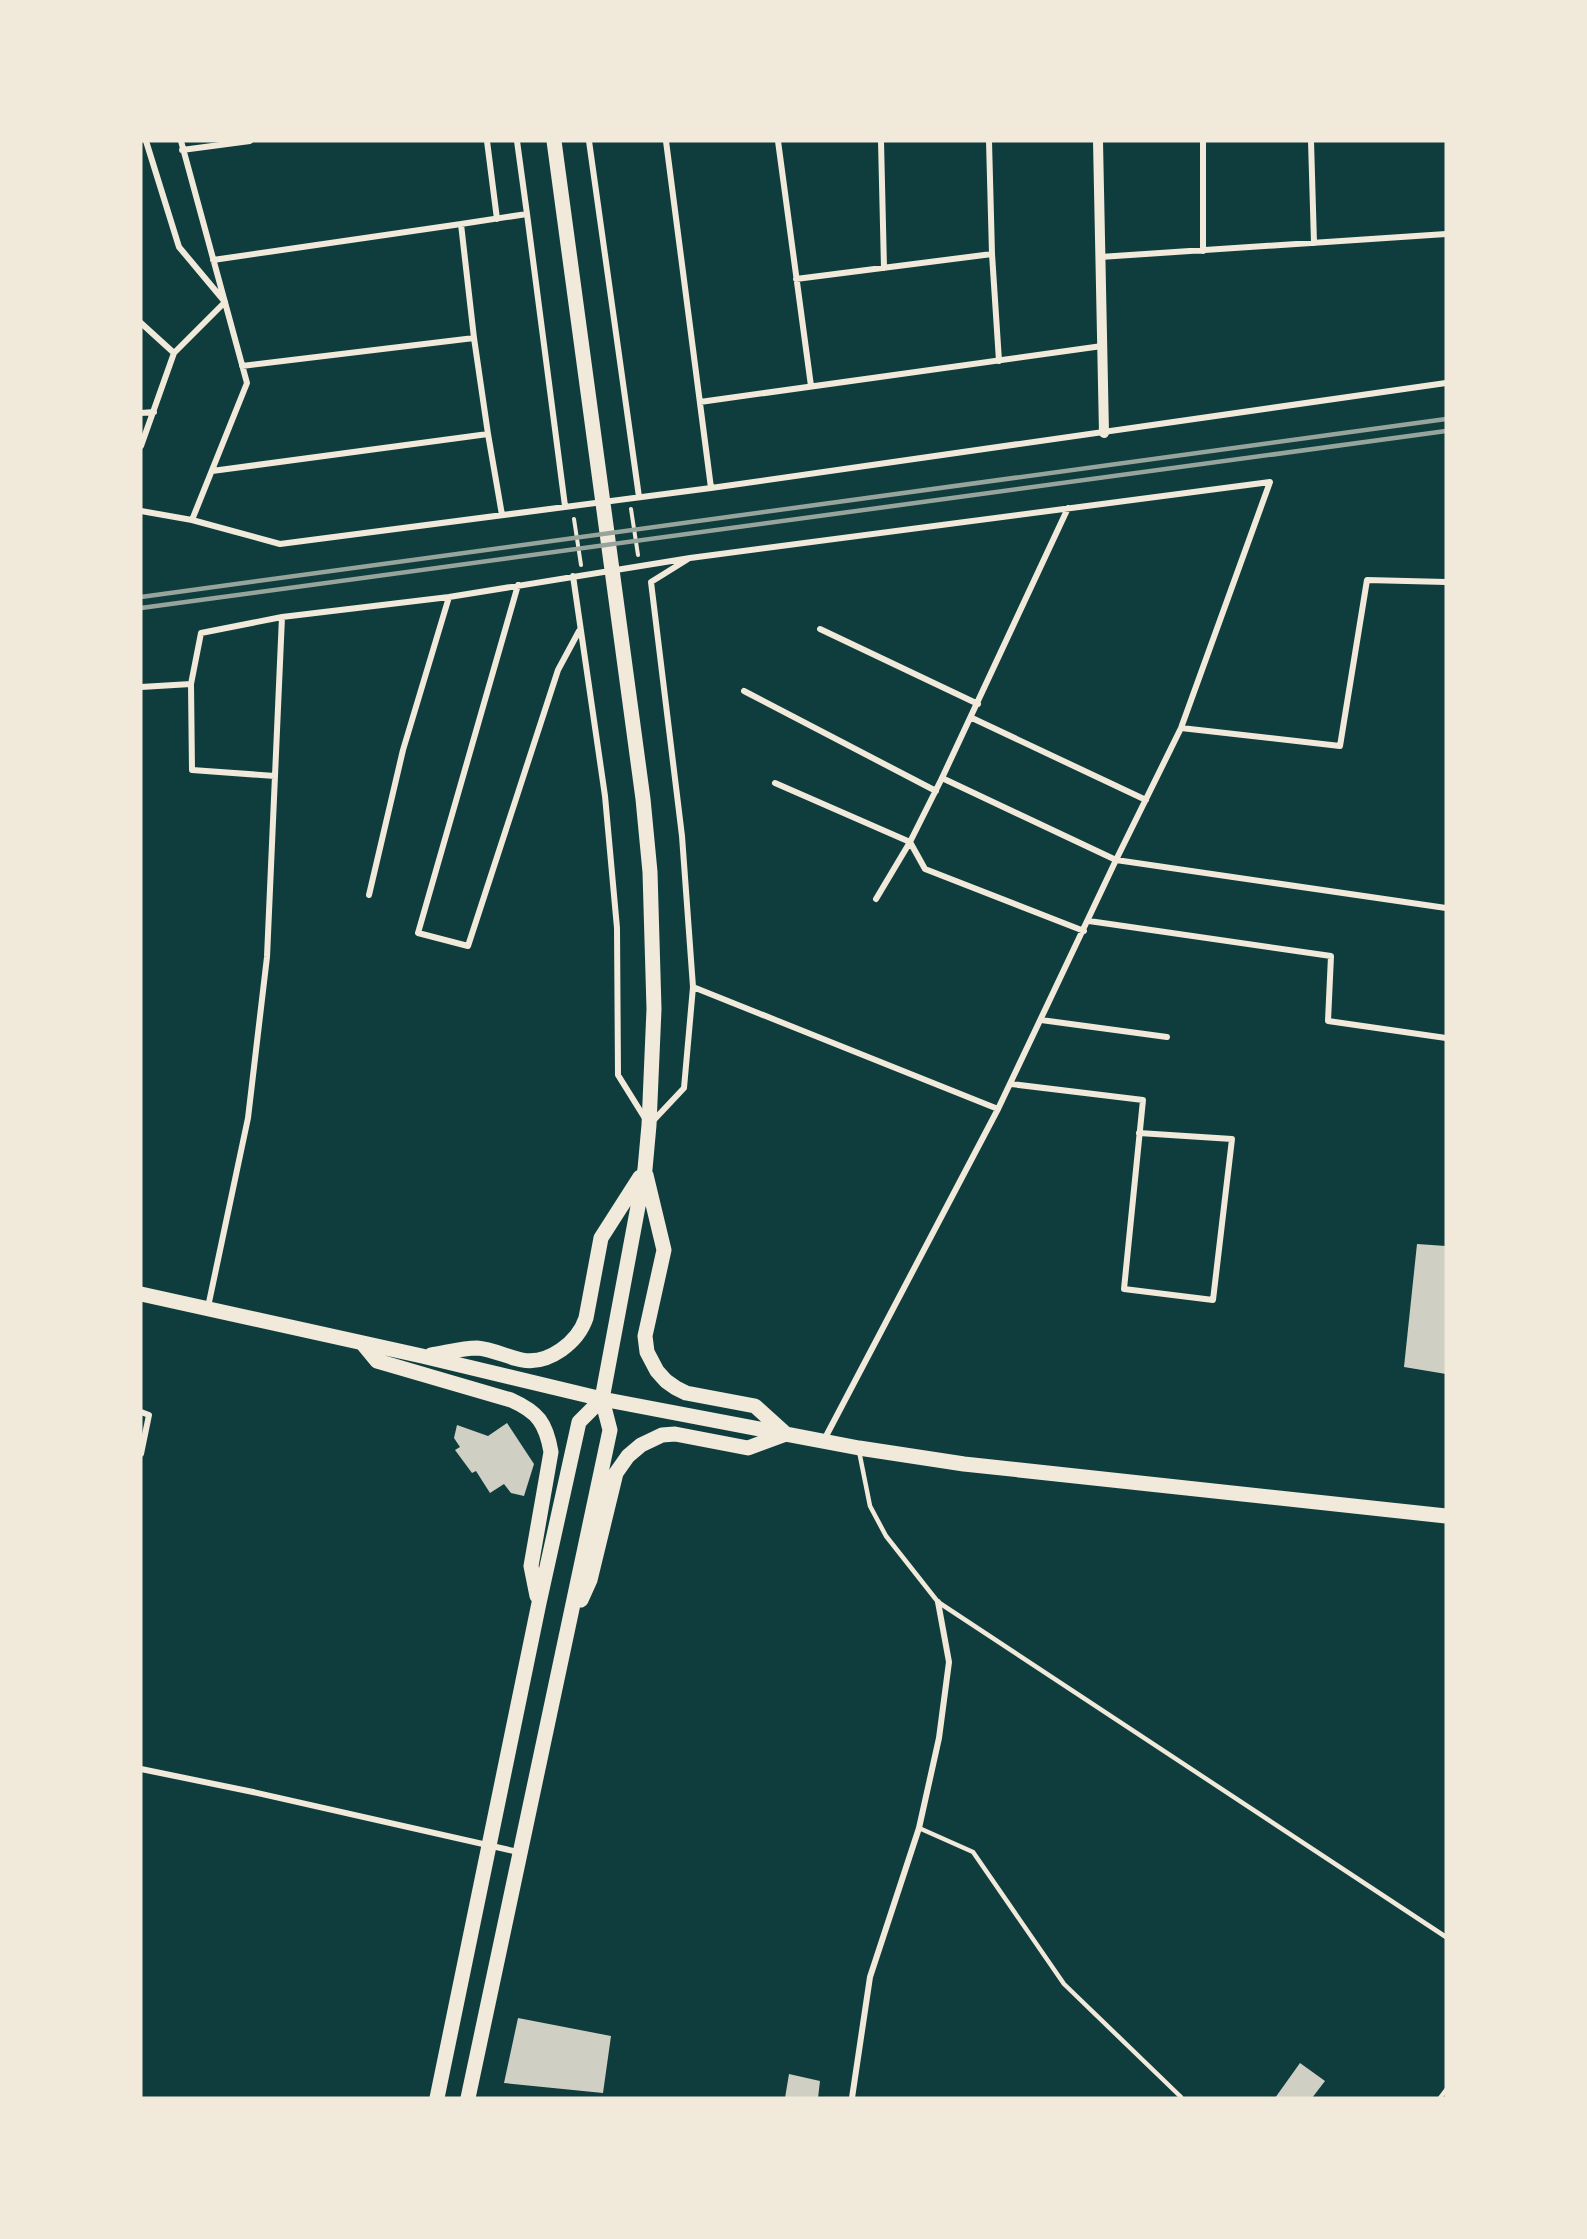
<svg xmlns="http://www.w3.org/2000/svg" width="1587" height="2239" viewBox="0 0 1587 2239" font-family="'Golos Text',sans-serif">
<rect width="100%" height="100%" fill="#0f3d3e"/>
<path fill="#cfcfc3" d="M1417 1244 1446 1246V1374L1404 1367Z
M507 1423 534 1464 524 1496 511 1493 504 1484 490 1493 476 1471 472 1473 455 1450 460 1447 454 1438 457 1425 488 1436Z
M518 2018 611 2036 603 2093 504 2083Z
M1300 2063 1325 2081 1312 2098H1275Z
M789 2074 820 2081 818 2098H785Z"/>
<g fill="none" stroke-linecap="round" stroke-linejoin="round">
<path stroke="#f1e9da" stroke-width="4" d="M631 509 638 555
M574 519 581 565"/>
<path stroke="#f1e9da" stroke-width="4.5" d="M859 1451 870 1506 886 1536 938 1602 1446 1937
M919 1828 973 1852 1064 1984 1181 2097
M1440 2098 1446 2090"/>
<path stroke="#f1e9da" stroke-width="6" d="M146 141 179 247 225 302 174 353
M181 141 247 383 192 520
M487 141 497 219
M589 141 639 497
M666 141 711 488
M778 141 811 386
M881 141 884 268
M989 141 992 254 999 361
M1311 141 1314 243
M182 150 250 141
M527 214 565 506
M1203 251V141
M1100 257 1446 234
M213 260 461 224
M796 279 992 254
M141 323 174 353 141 446
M242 366 474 338
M700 402 1102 346
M141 413 154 412
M488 434 502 515
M212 471 488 434 474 338 461 224 527 214 517 141
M141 511 192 520 280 544 711 488 1446 383
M573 576 605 796 617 928 618 1075 646 1120
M518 585 418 933 468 946 558 670 579 631
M820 629 978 704
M191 684 192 770 275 776
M141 687 191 684 201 633 282 617 449 597 690 558 1270 482 1181 728 1116 860 998 1109 824 1440
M744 691 936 791
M972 718 1146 800
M1181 728 1340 746 1367 580 1446 582
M942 778 1068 508
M775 783 910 842 925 869 1084 931
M369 895 403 750 449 597
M876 899 910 842 942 778 1116 860 1446 908
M1089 921 1331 956 1328 1021 1446 1038
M693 987 998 1109
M1041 1020 1167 1037
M1011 1084 1143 1100 1124 1289 1213 1300 1232 1139 1139 1133
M652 1122 684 1088 693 987 682 836 651 582 688 559
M208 1307 248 1118 267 957 282 617
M141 1412 149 1415 141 1454
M141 1769 253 1792 518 1852
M852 2098 870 1977 919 1828 939 1738 949 1662 938 1602"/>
<path stroke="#f1e9da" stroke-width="10" d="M1098 141 1104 433"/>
<path stroke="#f1e9da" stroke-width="15" d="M646 1175 664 1250 645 1336 647 1352 657 1371 666 1381 676 1388 686 1393 755 1406 786 1434
M141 1294 422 1356 602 1399 859 1448 964 1464 1446 1516
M363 1344 377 1361 511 1400C538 1412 546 1423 551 1452L531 1566 537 1596
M431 1355C445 1353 462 1348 477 1348 492 1349 507 1357 522 1360 549 1365 578 1342 586 1318L601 1238 640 1177
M581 1600 590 1580 616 1473 628 1456 641 1445 662 1435 675 1434 748 1448 786 1434
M437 2098 539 1603 579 1422 602 1399
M468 2098 610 1430 602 1399 645 1169 649 1125 654 1009 650 872 643 799 554 141"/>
<path stroke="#97a49c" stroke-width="4.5" d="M141 597 1446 419
M141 608 1446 431"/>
</g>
<rect width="1587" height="2239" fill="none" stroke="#f1e9da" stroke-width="285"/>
</svg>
